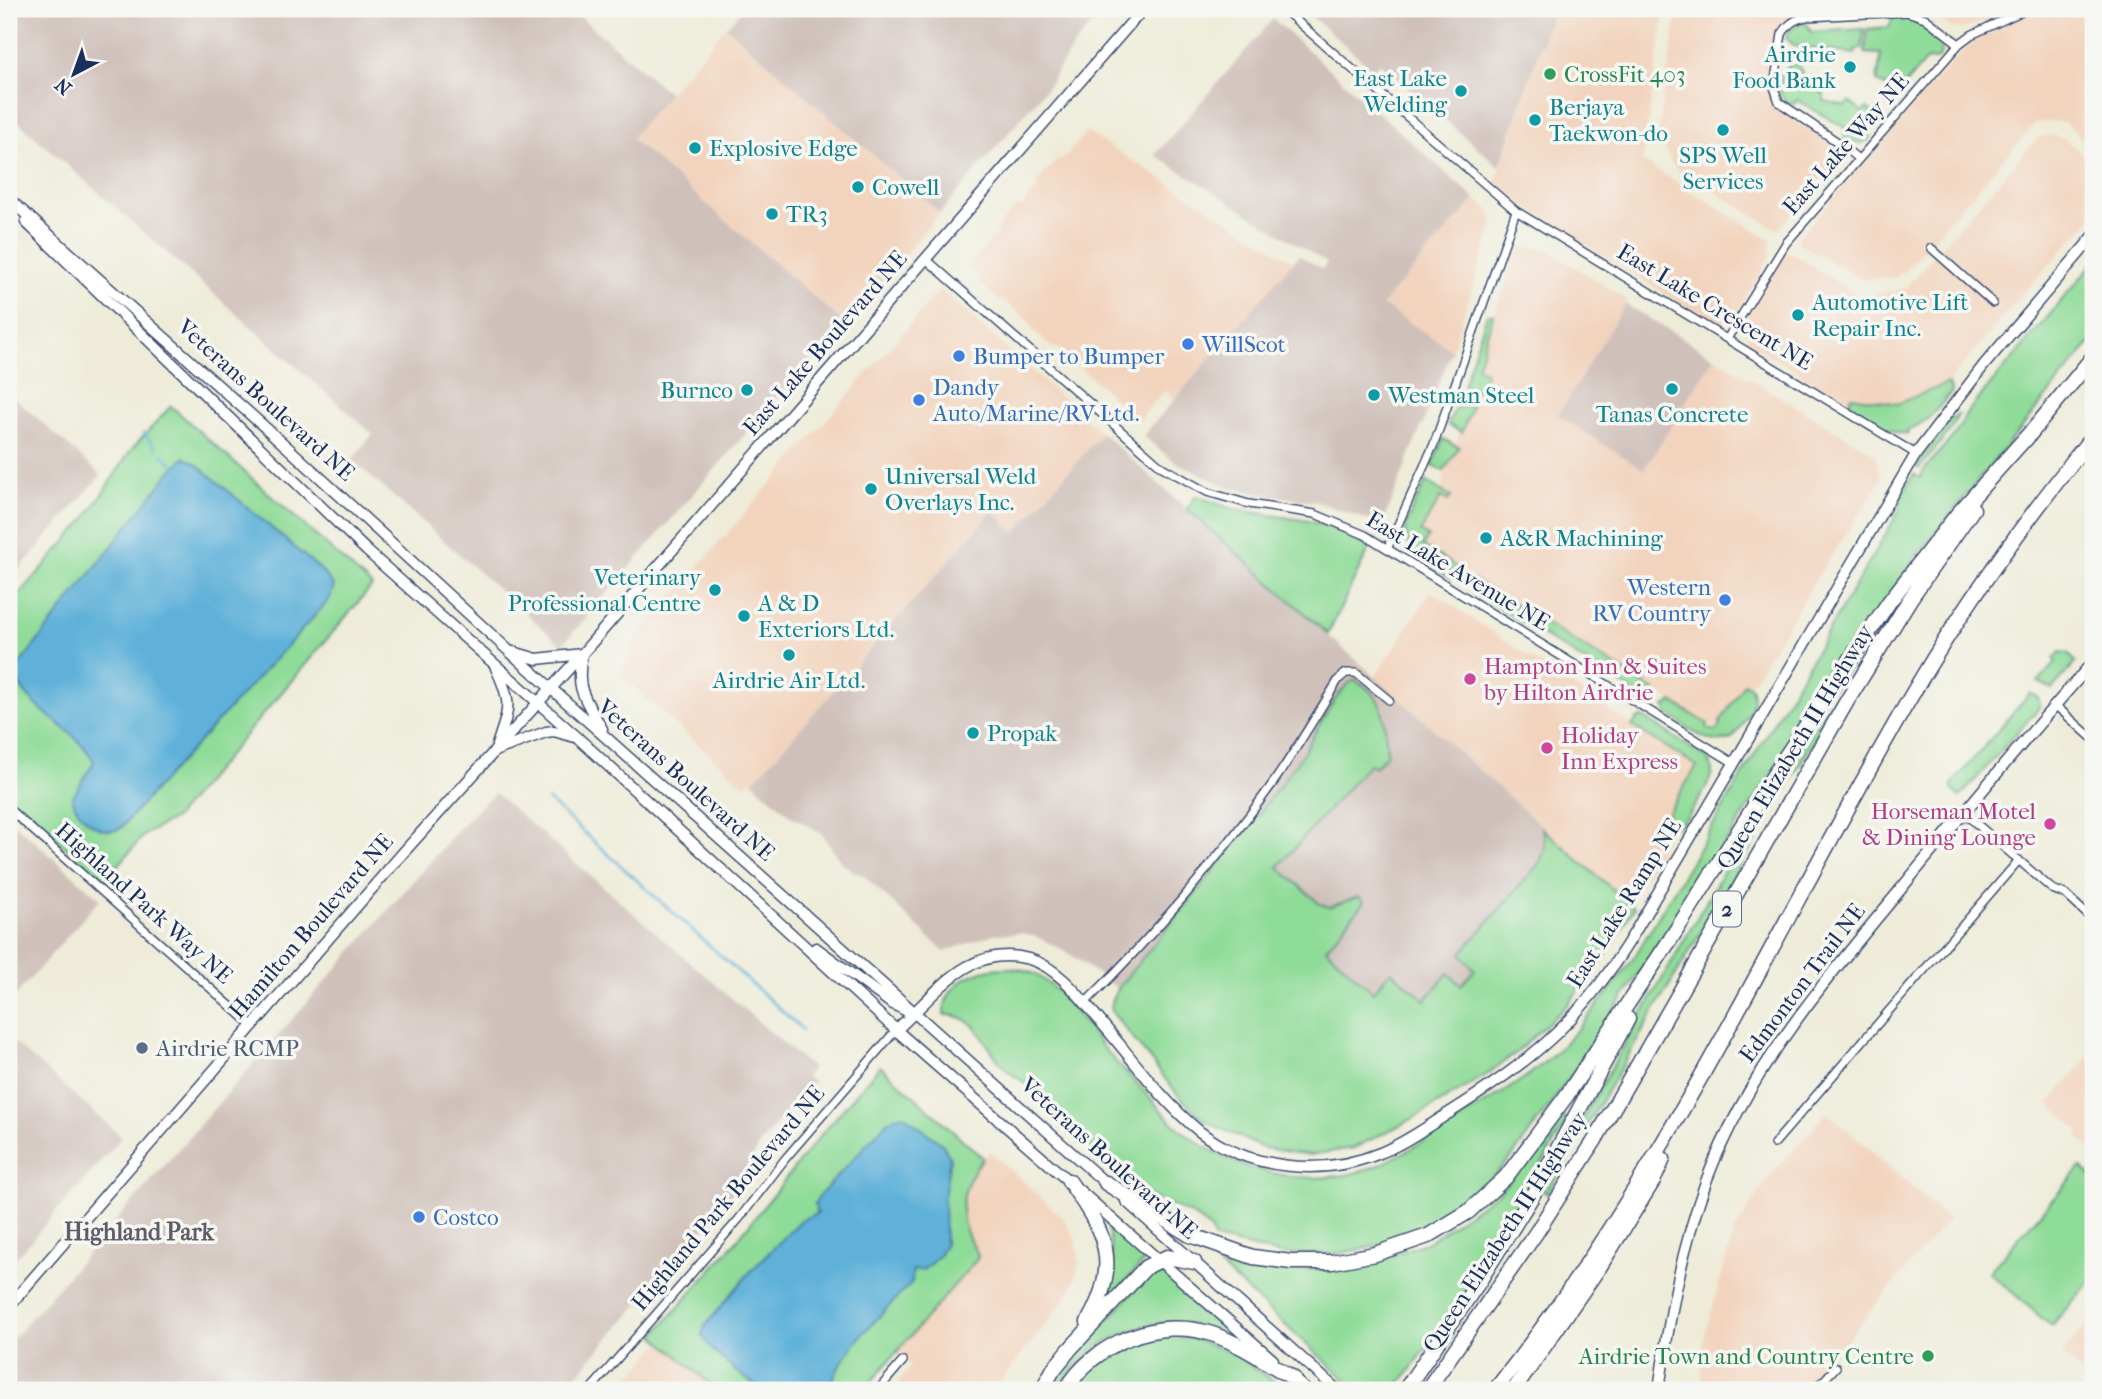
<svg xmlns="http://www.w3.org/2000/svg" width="2102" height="1399" viewBox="0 0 2102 1399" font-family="'IM FELL French Canon',serif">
<rect width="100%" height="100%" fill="#f6f6f2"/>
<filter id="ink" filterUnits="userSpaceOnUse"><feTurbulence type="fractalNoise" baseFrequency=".0143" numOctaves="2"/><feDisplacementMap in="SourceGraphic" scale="14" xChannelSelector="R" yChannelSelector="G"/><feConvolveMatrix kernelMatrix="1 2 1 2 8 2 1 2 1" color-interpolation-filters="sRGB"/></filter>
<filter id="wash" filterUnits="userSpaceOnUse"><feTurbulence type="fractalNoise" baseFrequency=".00686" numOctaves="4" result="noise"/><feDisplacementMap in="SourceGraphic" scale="28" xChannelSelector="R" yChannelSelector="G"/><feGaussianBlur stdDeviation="1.57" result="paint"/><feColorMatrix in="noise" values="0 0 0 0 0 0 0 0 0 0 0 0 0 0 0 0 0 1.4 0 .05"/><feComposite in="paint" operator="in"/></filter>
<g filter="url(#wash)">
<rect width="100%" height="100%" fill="#eeecd8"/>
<path fill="#f2d4be" d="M1553 9H1665L1642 161 1771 240 1770 257 1738 310 1729 318 1720 321 1704 318 1511 198 1495 185Z
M1678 9H1866L1798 13 1784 21 1777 35 1769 87 1773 105 1781 112 1828 141 1834 147 1839 160 1778 230 1673 166 1658 133Z
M1916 9H2013L1964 29 1953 28Z
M2040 9H2093V147L2064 122H2036L1906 270 1896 277 1861 279 1799 243 1797 239 1959 54 1980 37Z
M726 27 940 213 845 324 631 137Z
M1087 132 1294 262 1174 399 1164 391 1139 420 1058 348H1053L1031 329V324L1005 301H1000L978 282 979 277 968 267 998 233 997 228 1016 207H1022L1037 189V182L1056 161H1061Z
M2050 135 2065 139 2093 164V217L2018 299 1948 383 1897 404 1852 396 1849 404 1749 343 1744 326 1747 317 1787 252 1791 253 1861 297 1904 289 2035 141 2039 137Z
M1475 199 1490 211 1493 225 1452 350 1382 306Z
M1523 246 1546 249 1628 300 1558 414 1644 470 1714 357 1875 454 1882 479 1818 576 1758 673 1716 729 1414 540 1442 498 1444 472 1485 371 1478 367 1514 256Z
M940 290 1102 433 1014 532 991 513 753 782 751 780 745 786 621 676 635 639Z
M1431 591 1631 725 1698 765 1653 863 1628 902 1375 677Z
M2093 1052V1151L2077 1136 2080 1131 2048 1104Z
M1827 1112 1949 1219 1804 1390H1701L1703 1341 1733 1234 1766 1181Z
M990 1151 1064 1219 1076 1239 1079 1263 1076 1278 1066 1298 994 1390H892L911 1366 896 1353 978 1258V1253L969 1239 963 1218V1193L970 1175Z
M2093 1316V1382L2062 1355Z
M661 1342 717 1390H619Z"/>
<path fill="#cfc0ba" d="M23 9H571L669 93 631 138 843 322 562 645 352 460 373 434 9 114V25Z
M743 9H1105L1074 45 1046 89 940 213 726 27Z
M1303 9H1553L1500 167 1379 63 1374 70Z
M1273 19 1475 199 1382 305 1452 350 1382 525 1317 502 1255 493 1226 486 1174 461 1143 436 1299 255 1322 269 1327 263 1155 155Z
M1625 304 1714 357 1644 470 1558 415Z
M9 393 101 475 9 581Z
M1102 433 1617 893 1564 981 1500 1047 1132 999 1067 952 1039 938 1023 933 994 934 944 952 863 875 853 871 841 862 821 833 791 816 753 782 992 512 1015 532Z
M495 793 812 1068 806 1076 813 1082 761 1142 728 1201 564 1390H9V1343L471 815Z
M9 819 100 899 9 1003Z
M9 1038 122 1137 9 1266Z"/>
<path fill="#8fdb98" stroke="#55857b" stroke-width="2" d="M1893 17C1914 15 1930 26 1942 42L1940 57 1936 60 1927 59 1898 93 1877 82 1881 54 1865 53 1867 29 1889 27Z
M1803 23 1807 24 1811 32 1864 29 1862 49H1856L1855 54 1795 46 1786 38C1790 29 1794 25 1803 23Z
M1791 64 1799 65 1807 86 1824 94V101L1846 106 1850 102 1862 112 1867 108 1876 116 1869 126 1872 132 1870 139 1862 143 1847 141 1844 136 1847 129 1797 100 1794 104 1785 102 1779 90 1782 72Z
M2093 263V340L1917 555 1568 1080 1512 1157 1471 1198 1426 1227 1383 1245 1335 1254H1280L1215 1239C1202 1209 1163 1207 1136 1188 1100 1163 1072 1124 1040 1094 1029 1084 1015 1078 1005 1068 983 1047 981 1014 944 1015 943 972 1006 957 1038 976 1064 992 1083 1022 1102 1046 1115 1062 1131 1077 1145 1092 1159 1108 1173 1125 1190 1137 1244 1176 1323 1192 1385 1162 1412 1149 1438 1133 1463 1117 1495 1097 1531 1077 1558 1050 1587 1021 1610 989 1635 956L1887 532 1900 509 1901 495 1914 474 1920 478C1931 454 1957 441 1965 415Z
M1494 313 1477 367 1486 372 1477 392 1463 386 1487 315Z
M1948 383 1952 392C1938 408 1928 423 1907 430L1908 434C1891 433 1857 418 1849 404L1852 396 1897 404Z
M171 406 372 586 175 818 144 835 104 882 9 798V606L85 520 131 450Z
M1472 406 1462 432 1448 425 1455 408Z
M1958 415 1951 429 1919 469 1916 467 1950 419Z
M1443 439 1459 447 1444 471 1432 466Z
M1426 481 1451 497 1448 501 1441 497 1420 532 1428 537 1423 546 1458 568 1459 573 1452 578C1444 575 1436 569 1428 564 1388 539 1411 515 1426 481Z
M1196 496 1233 509 1308 521 1333 528 1370 547 1328 634 1187 509Z
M1473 579 1654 690 1656 695 1653 699 1648 701 1472 591 1470 585Z
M2060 652 2068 653 2076 662 2052 689 2038 682 2056 662 2054 659Z
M1355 680C1388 698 1384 720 1387 754L1375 767 1369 764 1278 867 1320 904 1329 907 1359 897 1364 902 1326 949 1373 992 1391 971 1425 1000 1448 973 1461 985 1475 970 1461 955 1462 952 1538 865C1546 852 1547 843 1542 828L1634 908 1604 958 1568 1004 1516 1053 1483 1077 1412 1119 1354 1148 1310 1155 1263 1148 1205 1121 1179 1096 1112 1012 1111 1001 1121 984C1184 908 1247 834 1303 753 1313 738 1340 683 1355 680Z
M1744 683 1751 687C1755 699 1752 706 1746 718 1741 725 1738 735 1730 739 1710 749 1682 723 1667 713L1665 707 1672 702 1708 724 1707 727 1713 731 1717 730 1721 723 1720 722Z
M1846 686 1547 1193 1542 1189 1738 846 1828 705Z
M2030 693 2038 698 2040 705 2037 710 1960 797 1952 789V784Z
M1643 717 1707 758C1709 761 1711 764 1712 769 1713 780 1689 817 1680 825L1674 827 1663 821 1697 766 1632 726 1637 719Z
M880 1066 983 1158C964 1183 955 1207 969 1238 972 1246 978 1250 978 1258L864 1390H717L655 1336V1334L733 1245 820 1136Z
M1564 1117 1566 1121 1561 1131C1510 1219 1458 1310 1395 1390H1357L1211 1258 1212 1252 1265 1266 1298 1269 1334 1268 1367 1264 1428 1242 1500 1191 1537 1149 1558 1118Z
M2081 1167 2093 1178V1278L2051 1326 1989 1272Z
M1107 1224 1146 1259 1105 1304C1112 1271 1114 1257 1107 1224Z
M1158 1273 1164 1274 1230 1333 1233 1339C1217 1334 1198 1324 1181 1323 1132 1320 1083 1349 1057 1390H1050L1063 1371 1137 1287 1148 1276Z
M1152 1338H1191L1234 1353 1286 1390H1074L1091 1367 1119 1350Z"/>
<path fill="#5eb1d9" stroke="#3c709c" stroke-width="2" d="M185 457 198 465 321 570 334 586 329 600C260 677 189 750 121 828 102 838 78 817 72 798L94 762C76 727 31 713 15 676L19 665 170 472Z
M904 1115 943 1145 950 1158 944 1197 945 1244 939 1256 923 1270H913L912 1282 859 1338 840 1365 828 1390C809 1390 786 1394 768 1390 751 1387 708 1350 702 1335L705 1326 749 1273 801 1220 818 1213 816 1212 815 1203 819 1196 886 1123 895 1117Z"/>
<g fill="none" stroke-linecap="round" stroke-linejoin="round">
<path stroke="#5eb1d9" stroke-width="2.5" d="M9 10V9
M144 433 157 449
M162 454 175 466
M548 800 803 1030"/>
</g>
</g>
<g filter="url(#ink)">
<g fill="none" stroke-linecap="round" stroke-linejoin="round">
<defs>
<path id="street" d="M1283 9 1516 211 1916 454
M1858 159 1839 143 1779 102 1774 87 1782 34C1789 23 1795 19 1807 17L1907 12 1925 18 1959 44
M1931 248 1993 303
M926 259 1162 467 1207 492 1249 504 1315 514 1365 535 1734 763
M1727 339 1786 243 1959 44 1971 35 2027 9
M1388 547 1434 444 1516 211
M2055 705 2093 739
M9 809 253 1026
M1963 812 2052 889 2065 894 2093 920
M1085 1003C1153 936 1217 861 1273 783 1296 750 1317 714 1339 679L1346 673H1356L1389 700
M1774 1144 2019 860
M590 1390 739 1219 785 1159 896 1030
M878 1390 903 1361
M1815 1390 1836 1367"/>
<path id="secondary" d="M9 199 287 447 508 650 1111 1188
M26 222 367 551 578 738 896 1030 1273 1360
M513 652 537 659 582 654
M582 654C575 691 585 698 602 729
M496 668C513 704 509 709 497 745
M497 750 546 732 554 731 575 737
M816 948 891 1003 909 1012
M896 1030C936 995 967 943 1029 959 1058 967 1081 998 1100 1021 1131 1057 1161 1100 1199 1131 1249 1170 1322 1177 1380 1153 1405 1143 1427 1127 1449 1113 1536 1058 1583 1019 1636 930L1916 454 1984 365 2093 237
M1126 1201 1337 1390
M9 1306 402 854 582 654 1143 9
M1287 1373 1306 1390
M1659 1390C1669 1318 1682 1247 1707 1179 1747 1073 1820 987 1891 901 1957 820 2024 740 2093 662"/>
<path id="highway" d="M2025 440 2093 357
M1069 1181C1105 1233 1122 1261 1088 1322
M1106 1183 1190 1235 1253 1257 1291 1262H1332L1375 1254 1428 1236 1468 1212 1506 1177 1567 1095 1670 940 1784 759 1889 602 1956 516 2031 432
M1042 1390 1053 1370 1070 1349 1146 1267 1167 1257 1194 1262
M1066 1390C1093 1343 1159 1316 1212 1334 1241 1344 1266 1362 1293 1378
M1405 1390 1478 1283 1531 1198 1628 1019
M1427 1390 1536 1233 1595 1140 1847 701 1910 599 1973 509
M1495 1390C1669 1172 1779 919 1920 681 1971 595 2031 513 2093 436
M1514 1390 1600 1266 1653 1181 1663 1159"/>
</defs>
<use href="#street" stroke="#3b4b70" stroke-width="10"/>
<use href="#secondary" stroke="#3b4b70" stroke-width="13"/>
<use href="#highway" stroke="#3b4b70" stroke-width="17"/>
<use href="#street" stroke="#fff" stroke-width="7"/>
<use href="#secondary" stroke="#fff" stroke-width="10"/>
<use href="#highway" stroke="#fff" stroke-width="14"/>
</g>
</g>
<g fill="#0f9aa8" stroke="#f6f6f2" stroke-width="2.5">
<circle cx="1850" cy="67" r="7"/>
<circle cx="1461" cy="91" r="7"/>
<circle cx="1535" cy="120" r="7"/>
<circle cx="1723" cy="130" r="7"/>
<circle cx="695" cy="148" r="7"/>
<circle cx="858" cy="187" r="7"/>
<circle cx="772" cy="214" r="7"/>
<circle cx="1798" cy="315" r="7"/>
<circle cx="1672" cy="389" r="7"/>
<circle cx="747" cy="390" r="7"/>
<circle cx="1374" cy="395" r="7"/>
<circle cx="871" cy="489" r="7"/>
<circle cx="1486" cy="538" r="7"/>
<circle cx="715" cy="590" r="7"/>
<circle cx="744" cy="616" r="7"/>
<circle cx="789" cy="655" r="7"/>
<circle cx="973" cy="733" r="7"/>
</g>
<g fill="#2e9e5b" stroke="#f6f6f2" stroke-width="2.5">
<circle cx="1550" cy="74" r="7"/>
<circle cx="1928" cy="1356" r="7"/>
</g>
<g fill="#3f7fe0" stroke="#f6f6f2" stroke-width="2.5">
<circle cx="1188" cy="344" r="7"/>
<circle cx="959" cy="356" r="7"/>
<circle cx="919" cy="400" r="7"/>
<circle cx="1725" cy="600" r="7"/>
<circle cx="419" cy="1217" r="7"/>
</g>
<g fill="#d1479c" stroke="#f6f6f2" stroke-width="2.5">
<circle cx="1470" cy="679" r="7"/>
<circle cx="1547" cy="748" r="7"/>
<circle cx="2050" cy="824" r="7"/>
</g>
<circle fill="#5c6f8a" stroke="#f6f6f2" stroke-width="2.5" cx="142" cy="1048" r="7"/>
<g text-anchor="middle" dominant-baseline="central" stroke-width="7" stroke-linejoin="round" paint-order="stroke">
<rect fill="#f6f6f2" stroke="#5d6b8a" stroke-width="2" x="1713" y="891.5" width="28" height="35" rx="5"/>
<g font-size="21" font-weight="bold" fill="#1b2f5e">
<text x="1727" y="909">2</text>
</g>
<g font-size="23" fill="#0d838f" stroke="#f6f6f2" text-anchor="start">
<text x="1836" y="54" text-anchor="end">Airdrie<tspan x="1836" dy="26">Food Bank</tspan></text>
<text x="1447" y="78" text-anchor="end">East Lake<tspan x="1447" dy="26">Welding</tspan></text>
<text x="1549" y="107">Berjaya<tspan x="1549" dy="26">Taekwon-do</tspan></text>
<text x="709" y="148">Explosive Edge</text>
<text x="1723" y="155" text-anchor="middle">SPS Well<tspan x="1723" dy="26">Services</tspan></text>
<text x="872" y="187">Cowell</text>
<text x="786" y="214">TR3</text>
<text x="1812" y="302">Automotive Lift<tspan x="1812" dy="26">Repair Inc.</tspan></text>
<text x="733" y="390" text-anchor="end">Burnco</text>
<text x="1388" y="395">Westman Steel</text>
<text x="1672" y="414" text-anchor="middle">Tanas Concrete</text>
<text x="885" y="476">Universal Weld<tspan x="885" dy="26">Overlays Inc.</tspan></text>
<text x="1500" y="538">A&amp;R Machining</text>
<text x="701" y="577" text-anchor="end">Veterinary<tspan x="701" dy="26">Professional Centre</tspan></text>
<text x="758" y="603">A &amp; D<tspan x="758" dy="26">Exteriors Ltd.</tspan></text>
<text x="789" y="680" text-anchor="middle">Airdrie Air Ltd.</text>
<text x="987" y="733">Propak</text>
</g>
<g font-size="23" fill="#27864d" stroke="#f6f6f2" text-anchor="start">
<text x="1564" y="74">CrossFit 403</text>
<text x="1914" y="1356" text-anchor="end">Airdrie Town and Country Centre</text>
</g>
<g font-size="23" fill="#1b2f5e" stroke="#f6f6f2">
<text transform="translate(1846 144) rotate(-49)">East Lake Way NE</text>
<text transform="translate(1715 307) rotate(31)">East Lake Crescent NE</text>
<text transform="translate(825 343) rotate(-49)">East Lake Boulevard NE</text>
<text transform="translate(266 400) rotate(42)">Veterans Boulevard NE</text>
<text transform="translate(1458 571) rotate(31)">East Lake Avenue NE</text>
<text transform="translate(1795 747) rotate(-59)">Queen Elizabeth II Highway</text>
<text transform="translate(686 780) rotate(42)">Veterans Boulevard NE</text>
<text transform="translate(144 903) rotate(42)">Highland Park Way NE</text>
<text transform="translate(1624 903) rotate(-58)">East Lake Ramp NE</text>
<text transform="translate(311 926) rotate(-49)">Hamilton Boulevard NE</text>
<text transform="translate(1802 983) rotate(-53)">Edmonton Trail NE</text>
<text transform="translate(1109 1158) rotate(42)">Veterans Boulevard NE</text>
<text transform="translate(728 1198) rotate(-50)">Highland Park Boulevard NE</text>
<text transform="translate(1505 1232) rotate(-57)">Queen Elizabeth II Highway</text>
</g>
<g font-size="23" fill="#366cbe" stroke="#f6f6f2" text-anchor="start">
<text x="1202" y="344">WillScot</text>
<text x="973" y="356">Bumper to Bumper</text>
<text x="933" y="387">Dandy<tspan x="933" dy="26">Auto/Marine/RV Ltd.</tspan></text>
<text x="1711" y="587" text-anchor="end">Western<tspan x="1711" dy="26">RV Country</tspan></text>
<text x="433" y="1217">Costco</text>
</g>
<g font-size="23" fill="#b23c85" stroke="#f6f6f2" text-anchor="start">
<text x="1484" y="666">Hampton Inn &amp; Suites<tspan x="1484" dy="26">by Hilton Airdrie</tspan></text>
<text x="1561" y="735">Holiday<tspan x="1561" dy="26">Inn Express</tspan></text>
<text x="2036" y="811" text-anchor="end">Horseman Motel<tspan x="2036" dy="26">&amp; Dining Lounge</tspan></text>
</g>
<g font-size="23" fill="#4e5e75" stroke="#f6f6f2" text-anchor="start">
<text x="156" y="1048">Airdrie RCMP</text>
</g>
<g font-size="24" font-weight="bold" fill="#5e5e6b" stroke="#f6f6f2">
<text x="139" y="1232">Highland Park</text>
</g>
</g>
<rect width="2102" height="1399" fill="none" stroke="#f6f6f2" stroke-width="35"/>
<g transform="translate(74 74) rotate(221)" stroke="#f6f6f2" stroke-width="5" paint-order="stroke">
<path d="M0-5L12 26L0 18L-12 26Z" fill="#1b2f5e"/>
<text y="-10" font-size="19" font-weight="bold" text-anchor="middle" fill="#1b2f5e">N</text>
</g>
</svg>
